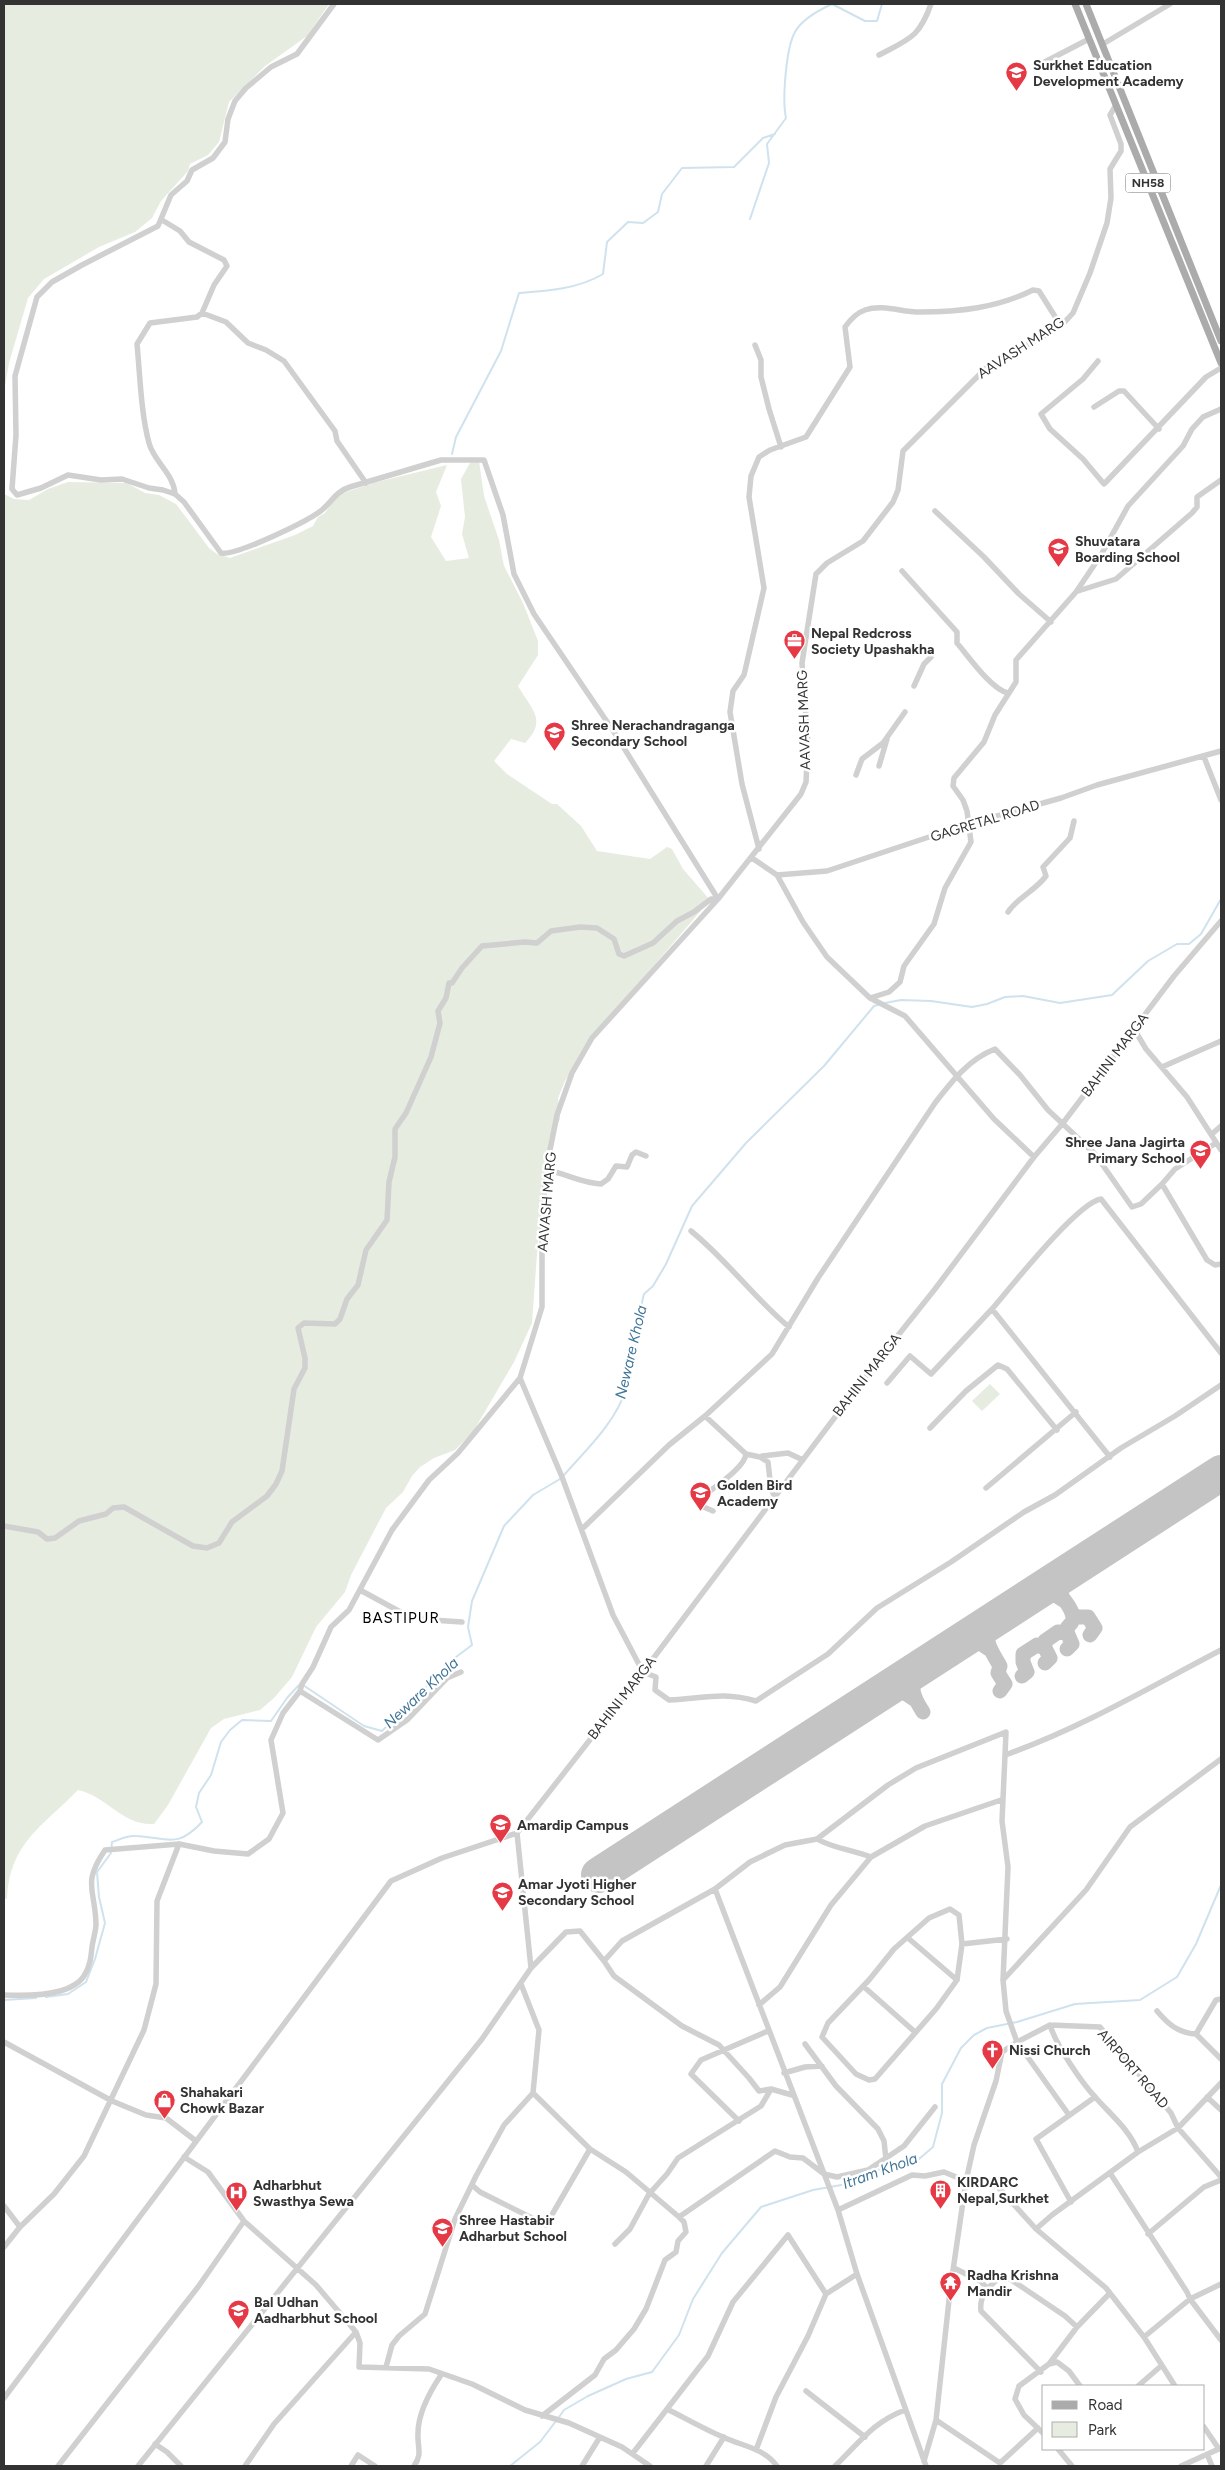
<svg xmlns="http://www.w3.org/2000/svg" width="1225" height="2470" viewBox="0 0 1225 2470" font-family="Figtree,sans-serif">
<rect width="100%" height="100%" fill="#fff"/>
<path fill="#e6ecdf" d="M4 4H329L307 36 265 66 229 102 219 142 208 155 190 164 188 171 161 201 152 218 135 232 99 247 44 279 28 298 9 363 4 392V416Z
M479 461 484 496 499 540 504 566 523 603 538 641V655L518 686C531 709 548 720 525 743L511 739 494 761 507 774 552 804H557L581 826 597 851 650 859 667 847 672 849 683 869 710 900 591 1039 565 1081 558 1098 560 1119 550 1141 543 1171 532 1323 514 1362 473 1432 455 1450 434 1458 420 1467 412 1476 403 1492 386 1508 351 1575 345 1592 316 1627 292 1677 274 1698 260 1710 224 1719 211 1728 168 1805 154 1824C122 1826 107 1796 78 1790 43 1826 9 1843 7 1899L4 1898V494L14 499 29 500 48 489 68 482 127 483 145 493 159 495 176 504 209 548 217 554 230 558 295 535 313 526 318 517 325 513 333 501 343 493 377 482 447 465 436 492 441 506 431 537 446 561 469 558 462 534 465 517 461 479 470 463Z
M990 1384 1000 1394 982 1411 972 1401Z"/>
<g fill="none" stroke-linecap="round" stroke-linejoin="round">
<path stroke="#cfe2ee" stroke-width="2" d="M750 219 769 163 767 144 786 118C782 100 786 48 795 32 802 19 819 10 832 4L865 21H877L882 4
M452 454 456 437 501 351 519 293C547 291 578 289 603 274L607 242 628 222 643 223 658 212 662 194 682 168 734 167 763 138 775 134
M885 1003 901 1000 931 1001 972 1007 987 1004 1005 997 1023 996 1060 1003 1112 995 1148 961 1177 944H1189L1201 934 1221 899
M564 1475C586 1450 616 1422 626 1389 635 1358 636 1325 644 1294L653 1286 666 1264 692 1206 746 1143 824 1066 874 1006 878 1005
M303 1685 364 1726 382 1731 456 1657 472 1645 468 1627 472 1601 504 1526 533 1495 560 1479
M46 1997 68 1994 86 1982 95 1959 105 1923 99 1897 97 1872 111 1853 112 1842C119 1840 127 1835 135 1836 167 1837 176 1850 202 1822L196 1807 199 1793 211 1775 221 1742 230 1730 242 1720 271 1721 287 1698 299 1685
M4 2000 36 1998
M559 2417 564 2410 588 2396 626 2379 652 2372 679 2335 693 2299 722 2253 761 2207 813 2190 847 2184 885 2167 919 2159 933 2147 942 2113V2084L961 2048 974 2035 987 2028 1017 2022 1075 2004 1140 2000 1177 1977 1196 1944 1221 1885
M510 2466 540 2442 556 2421"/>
<path stroke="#c4c4c4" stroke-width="15" d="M1035 1593 1049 1591 1063 1600
M1073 1615 1078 1617H1088L1095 1628 1090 1635
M995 1619C980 1636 990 1649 1000 1666L998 1673 1005 1684 1000 1691
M958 1643 977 1641 989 1649
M1067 1649 1072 1644 1066 1630C1068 1625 1074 1623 1073 1617 1070 1597 1048 1598 1069 1571
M1045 1663 1050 1658 1045 1648V1641L1058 1632 1067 1633
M921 1667C910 1687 910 1692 923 1712
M1022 1676 1027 1672 1023 1662V1654L1037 1645 1045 1648
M886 1690 902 1691 914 1699"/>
<path stroke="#c4c4c4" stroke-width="36" d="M599 1875 1221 1473"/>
<path stroke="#d0d0d0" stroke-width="5.5" d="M1103 44 1170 4
M879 55C909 39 919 38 931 4
M1037 66 1089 39
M162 220 180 231 189 242 224 260 227 266 214 285 202 313 197 317 150 323 137 344C140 375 141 414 149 443 154 462 174 474 175 494
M202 313 226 322 248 343 266 350 284 361 335 431 337 441 366 483
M755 345 761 360V377L769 409 781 447
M1098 361 1083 379 1041 414 1050 429 1083 459 1104 484 1206 377 1221 368
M1094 407 1119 391H1124L1159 429
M935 511 984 557 1019 594 1051 622
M902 571 957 632V643C969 657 991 689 1008 693
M1078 591 1116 579 1192 513 1197 507V497L1221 480
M914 686 924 664 931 657
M1204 757 1221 800
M879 766 887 739
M856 775 862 759 883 743 905 712
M759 849 742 784 730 712 733 691 744 675 764 588 749 497 751 476 759 457 770 450 806 437 850 367 845 327C850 320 856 313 865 310 882 304 902 312 919 312 959 312 997 308 1033 290L1039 291 1061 326
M752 858 777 875 827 871 968 824 1061 798 1097 785 1221 751
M777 875 803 922 827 957 870 998 905 1016 994 1119 1034 1157
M1008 912C1018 897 1035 891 1046 876L1043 867 1070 838 1074 821
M870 998 889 992 900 982 904 966 934 924 945 888 971 842 967 811 963 800 953 786 954 778 984 742 995 715 1016 682V660L1076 592 1101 555 1128 506 1183 446 1192 429 1203 417 1221 409
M1134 1029 1146 1049 1187 1097 1221 1150
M1162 1067 1221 1041
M1212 1134 1221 1126
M546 1170C565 1173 581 1183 601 1184L608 1179 616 1166 627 1167 632 1155 636 1152 646 1156
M1162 1184 1175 1169 1216 1143
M691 1231C727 1260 754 1298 789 1327
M992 1309C1011 1287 1077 1203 1101 1199L1221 1353
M520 1378 562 1477 613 1615 643 1672 656 1677 655 1690 669 1700C703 1699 721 1691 756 1701L828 1654 877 1608 951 1562 1024 1512 1055 1495 1121 1448 1175 1416 1221 1385
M887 1383 910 1356 931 1374 992 1309 1110 1457
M705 1416 746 1454C745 1468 711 1489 700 1499L699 1505 713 1511
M930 1428 966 1391 998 1365 1007 1369 1057 1430
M746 1454 760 1457 768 1462 771 1489 775 1497
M762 1456 788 1453 803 1460
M986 1488 1076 1412
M4 1526 38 1532 47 1539 55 1538 79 1521 106 1514 113 1508 124 1507 193 1546 207 1548 219 1543 232 1522 267 1496 276 1484 282 1471 294 1389 305 1368V1358L298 1328 304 1323 335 1324 340 1319 347 1299 358 1285 366 1250 387 1220 389 1182 395 1157V1129L406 1113 431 1057 440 1023 438 1011 446 998 449 983H452L462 968 482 946 525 942 537 943 551 931 580 927 597 928 614 939 619 954 624 956 653 943 677 921 694 912 711 899H718L614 732 534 614 514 574 503 515 484 460H441L350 487C337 491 333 500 323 509 311 520 236 556 221 553L184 502 175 494 163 490 149 488 122 479 101 480 68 475 41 488 17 495 12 489 16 435 15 376 37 297 52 282 82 265 158 226 171 195 187 181 192 170 213 158 225 142 228 119 235 101 246 88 271 67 297 54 334 4
M582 1529 669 1445 705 1416 772 1354 818 1278 935 1103C952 1081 969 1059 995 1049L1020 1075 1048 1110 1095 1154 1132 1207 1141 1204 1162 1184 1207 1260 1215 1265 1221 1264
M360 1590 406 1615 432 1620 462 1622
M300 1691 378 1740 407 1720 447 1678 461 1672
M517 1833 643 1672 872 1368 935 1289 1034 1157 1063 1123 1174 976 1221 921
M517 1833 531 1968
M817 1839C832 1848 853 1850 871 1857
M715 1889 838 2210 857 2274 926 2466
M908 1938 957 1980
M962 1944 959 1915 950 1909 929 1918 894 1949 869 1980 828 2023 822 2037 856 2074 869 2080 875 2079 936 2009 957 1980 962 1944 1007 1939
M604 1961 614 1976 682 2026 719 2045 749 2078 759 2091 771 2089
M1003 1980 1086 1890 1130 1827 1221 1759
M863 1986 915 2032
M4 1995C26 1996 70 1997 84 1976 90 1967 91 1957 92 1947 93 1939 96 1931 96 1924 95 1888 82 1884 105 1850L179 1844 214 1851 248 1854 269 1839 283 1813 271 1740 283 1713 300 1691 302 1684 313 1667 331 1627 349 1610 392 1530 429 1480 458 1453 520 1378 542 1307V1224L546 1170 557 1115 572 1073 592 1038 718 899 801 794 806 782 808 743 802 663 816 574 827 563 863 541 893 502 898 490 903 451 985 369 1061 326 1073 313 1090 273 1107 223 1111 198 1110 169 1121 151V144L1110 115 1116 105
M759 2005 780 1987 831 1905 871 1857 925 1826 1001 1800
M1157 2011C1168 2024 1178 2033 1196 2034L1221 2059
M1050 2025C1056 2045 1081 2082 1096 2098 1111 2115 1130 2130 1138 2152
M1196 2034 1216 2000 1221 1999
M4 2042 112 2101 146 2115 166 2118 196 2141
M805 2044 836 2086 878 2129 884 2141 886 2159
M784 2073 805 2067 822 2066
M533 2093 590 2149 626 2172 679 2217 775 2151 790 2157 803 2158 824 2174 837 2177 868 2170 904 2146 935 2107
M1207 2097 1221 2110
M1069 2115 1017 2042 1050 2025 1100 2027 1171 2113 1178 2128 1221 2177
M739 2121 691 2074 701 2060 768 2031
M184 2157 208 2172 244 2221 316 2285 356 2332 360 2343 359 2367 429 2369 472 2384 525 2410 569 2423 622 2447 650 2466
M1110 2173 1187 2292 1190 2299 1221 2340
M472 2185 480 2192 546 2225 590 2149
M1071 2202 1036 2139 1095 2097
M4 2206 20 2227
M838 2210 912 2175 925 2176 944 2172 966 2181 997 2186 1036 2229 1106 2288 1144 2337 1175 2386
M1036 2229 1052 2215 1138 2152 1178 2128 1221 2083
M1148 2234 1204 2187 1221 2180
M615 2244 630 2229 649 2194 667 2174 678 2158 761 2106 771 2089 792 2095
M4 2247 20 2227 54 2194 84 2156 144 2030 156 1984 157 1901 179 1844
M954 2268 980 2281 987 2288
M1144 2337 1190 2299 1221 2284
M1049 2364 1077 2327 1110 2293
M386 2367 392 2345 399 2336 425 2314 455 2219 476 2176 504 2125 533 2093 539 2030 521 1984
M1041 2372 981 2311C979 2296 988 2287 999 2278L1010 2279 1065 2316 1077 2327
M1138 2386 1161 2366
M806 2391 865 2437
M4 2398 391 1881 442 1858 517 1833
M667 2409C685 2418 704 2429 723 2437 742 2446 764 2448 777 2466
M542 2416 595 2375 604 2359 616 2350 634 2329 646 2309 665 2260 676 2252 678 2241 686 2232 684 2222 679 2217
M936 2420 1000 2463 1038 2428
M1204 2427 1219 2449
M1044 2434 1024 2415 1015 2399 1019 2386 1049 2364 1057 2362 1069 2371 1080 2386
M155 2444 167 2452 181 2466
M1058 2449 1072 2466
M756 2450 776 2397 808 2336 826 2294 857 2274
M633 2453 708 2356 733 2302 788 2235 826 2294
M1207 2454 1212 2466
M924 2461 936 2420 950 2291 966 2181 974 2145 996 2081 1002 2052 1017 2042 1006 2011 1003 1980 1008 1867 1002 1821 1005 1755C1081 1728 1150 1687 1221 1650
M58 2466 198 2287 244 2221
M138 2466 482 2039 531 1968 566 1932 580 1931 604 1961 622 1941 715 1889 750 1862 785 1845 817 1839 888 1785 916 1768 1006 1732 1005 1755
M245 2466 274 2424 356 2332
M351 2466 358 2455 375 2466
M414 2466C423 2454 417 2447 418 2433 418 2413 431 2390 441 2375
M582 2466 600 2437
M706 2466 724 2437
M835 2466C859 2443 873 2422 905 2410
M1181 2466 1221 2448"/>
<path stroke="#ababab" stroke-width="7" d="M1075 4 1221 363
M1086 4 1221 341"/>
</g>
<defs>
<symbol id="school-pin" viewBox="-11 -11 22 30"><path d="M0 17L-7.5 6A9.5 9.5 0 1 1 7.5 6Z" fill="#e63946" stroke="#fff"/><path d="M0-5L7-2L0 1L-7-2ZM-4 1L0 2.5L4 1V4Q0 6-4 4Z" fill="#fff"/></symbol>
<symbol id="office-pin" viewBox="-11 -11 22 30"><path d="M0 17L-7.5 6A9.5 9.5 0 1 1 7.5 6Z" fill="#e63946" stroke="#fff"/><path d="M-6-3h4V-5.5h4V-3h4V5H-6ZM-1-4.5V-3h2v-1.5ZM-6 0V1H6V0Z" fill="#fff"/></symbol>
<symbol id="university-pin" viewBox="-11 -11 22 30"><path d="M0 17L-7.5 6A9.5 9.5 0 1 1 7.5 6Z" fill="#e63946" stroke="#fff"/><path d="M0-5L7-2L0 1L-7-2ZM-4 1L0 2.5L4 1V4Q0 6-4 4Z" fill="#fff"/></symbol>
<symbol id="church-pin" viewBox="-11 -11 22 30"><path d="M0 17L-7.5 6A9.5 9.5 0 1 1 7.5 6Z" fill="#e63946" stroke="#fff"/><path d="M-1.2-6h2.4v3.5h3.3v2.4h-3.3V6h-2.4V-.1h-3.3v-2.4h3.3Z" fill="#fff"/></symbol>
<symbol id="shop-pin" viewBox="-11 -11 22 30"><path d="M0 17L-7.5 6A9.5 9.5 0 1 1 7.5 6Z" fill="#e63946" stroke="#fff"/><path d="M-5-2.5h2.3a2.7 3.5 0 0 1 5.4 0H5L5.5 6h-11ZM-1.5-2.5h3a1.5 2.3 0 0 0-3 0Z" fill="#fff"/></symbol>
<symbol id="building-pin" viewBox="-11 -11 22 30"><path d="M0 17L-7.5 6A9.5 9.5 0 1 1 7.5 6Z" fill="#e63946" stroke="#fff"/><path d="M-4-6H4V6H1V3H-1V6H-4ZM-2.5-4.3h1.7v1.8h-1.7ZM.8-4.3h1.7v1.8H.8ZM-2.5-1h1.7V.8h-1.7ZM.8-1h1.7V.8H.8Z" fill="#fff"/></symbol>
<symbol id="hospital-pin" viewBox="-11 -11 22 30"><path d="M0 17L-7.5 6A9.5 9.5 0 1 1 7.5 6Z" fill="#e63946" stroke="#fff"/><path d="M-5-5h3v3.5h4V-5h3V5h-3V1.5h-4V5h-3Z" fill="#fff"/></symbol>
<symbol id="temple-pin" viewBox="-11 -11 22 30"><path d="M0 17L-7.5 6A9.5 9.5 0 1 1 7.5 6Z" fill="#e63946" stroke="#fff"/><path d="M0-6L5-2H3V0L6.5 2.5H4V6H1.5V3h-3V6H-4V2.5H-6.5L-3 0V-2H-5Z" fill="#fff"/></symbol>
</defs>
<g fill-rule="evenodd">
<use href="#school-pin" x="1004" y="60" width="25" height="34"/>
<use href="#school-pin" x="1046" y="536" width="25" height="34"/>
<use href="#office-pin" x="782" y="628" width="25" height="34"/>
<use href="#school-pin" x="542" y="720" width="25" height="34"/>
<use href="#school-pin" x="1188" y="1138" width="25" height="34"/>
<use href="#school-pin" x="688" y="1480" width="25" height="34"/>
<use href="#university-pin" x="488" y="1812" width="25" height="34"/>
<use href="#school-pin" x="490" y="1880" width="25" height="34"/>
<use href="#church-pin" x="980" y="2038" width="25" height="34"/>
<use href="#shop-pin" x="152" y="2088" width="25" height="34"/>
<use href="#building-pin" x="928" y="2178" width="25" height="34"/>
<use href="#hospital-pin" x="224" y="2180" width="25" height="34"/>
<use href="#school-pin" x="430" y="2216" width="25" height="34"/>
<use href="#temple-pin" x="938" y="2270" width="25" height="34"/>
<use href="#school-pin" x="226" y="2298" width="25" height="34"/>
</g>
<g text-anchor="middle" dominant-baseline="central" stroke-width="5" stroke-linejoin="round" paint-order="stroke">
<rect fill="#fff" stroke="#707070" stroke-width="1" x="1125.5" y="173.5" width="45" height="19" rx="4"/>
<g font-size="12" font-weight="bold" fill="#333">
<text x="1148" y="183">NH58</text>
</g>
<g font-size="14" font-weight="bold" fill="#333" stroke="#fff" text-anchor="start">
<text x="1033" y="65">Surkhet Education<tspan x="1033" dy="16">Development Academy</tspan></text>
<text x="1075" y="541">Shuvatara<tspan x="1075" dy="16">Boarding School</tspan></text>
<text x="811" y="633">Nepal Redcross<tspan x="811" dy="16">Society Upashakha</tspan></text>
<text x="571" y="725">Shree Nerachandraganga<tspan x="571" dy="16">Secondary School</tspan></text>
<text x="1185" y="1142" text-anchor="end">Shree Jana Jagirta<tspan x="1185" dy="16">Primary School</tspan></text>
<text x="717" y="1485">Golden Bird<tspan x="717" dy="16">Academy</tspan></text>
<text x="517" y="1825">Amardip Campus</text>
<text x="518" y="1884">Amar Jyoti Higher<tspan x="518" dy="16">Secondary School</tspan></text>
<text x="1009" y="2050">Nissi Church</text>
<text x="180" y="2092">Shahakari<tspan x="180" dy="16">Chowk Bazar</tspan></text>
<text x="957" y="2182">KIRDARC<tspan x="957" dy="16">Nepal,Surkhet</tspan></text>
<text x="253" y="2185">Adharbhut<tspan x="253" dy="16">Swasthya Sewa</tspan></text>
<text x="459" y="2220">Shree Hastabir<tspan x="459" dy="16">Adharbut School</tspan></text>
<text x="967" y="2275">Radha Krishna<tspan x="967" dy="16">Mandir</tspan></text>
<text x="254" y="2302">Bal Udhan<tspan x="254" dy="16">Aadharbhut School</tspan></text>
</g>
<g font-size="14" fill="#333" stroke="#fff">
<text transform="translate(1021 348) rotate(-33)">AAVASH MARG</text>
<text transform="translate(804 720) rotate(-92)">AAVASH MARG</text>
<text transform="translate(985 821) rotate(-17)">GAGRETAL ROAD</text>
<text transform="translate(1115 1055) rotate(-53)">BAHINI MARGA</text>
<text transform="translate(547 1202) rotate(-85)">AAVASH MARG</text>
<text transform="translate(867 1375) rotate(-52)">BAHINI MARGA</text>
<text transform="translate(622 1698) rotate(-52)">BAHINI MARGA</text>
<text transform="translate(1133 2069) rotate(49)">AIRPORT ROAD</text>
</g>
<g font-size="15" font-style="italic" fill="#3f7597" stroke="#fff">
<text transform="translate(631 1352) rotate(-77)">Neware Khola</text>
<text transform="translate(421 1693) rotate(-43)">Neware Khola</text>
<text transform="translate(880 2171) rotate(-20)">Itram Khola</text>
</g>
<g font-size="15" letter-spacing="1" fill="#000" stroke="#fff">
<text x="401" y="1618">BASTIPUR</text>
</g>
</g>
<rect width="1225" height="2470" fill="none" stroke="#333333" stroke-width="10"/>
<rect x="1042" y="2385" width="162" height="65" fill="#ffffff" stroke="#adadad"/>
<rect x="1052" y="2401" width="25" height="8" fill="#ababab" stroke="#adadad"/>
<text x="1088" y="2410" font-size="15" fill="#333333">Road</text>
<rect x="1052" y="2422" width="25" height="15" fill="#e6ecdf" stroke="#adadad"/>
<text x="1088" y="2435" font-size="15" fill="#333333">Park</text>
</svg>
